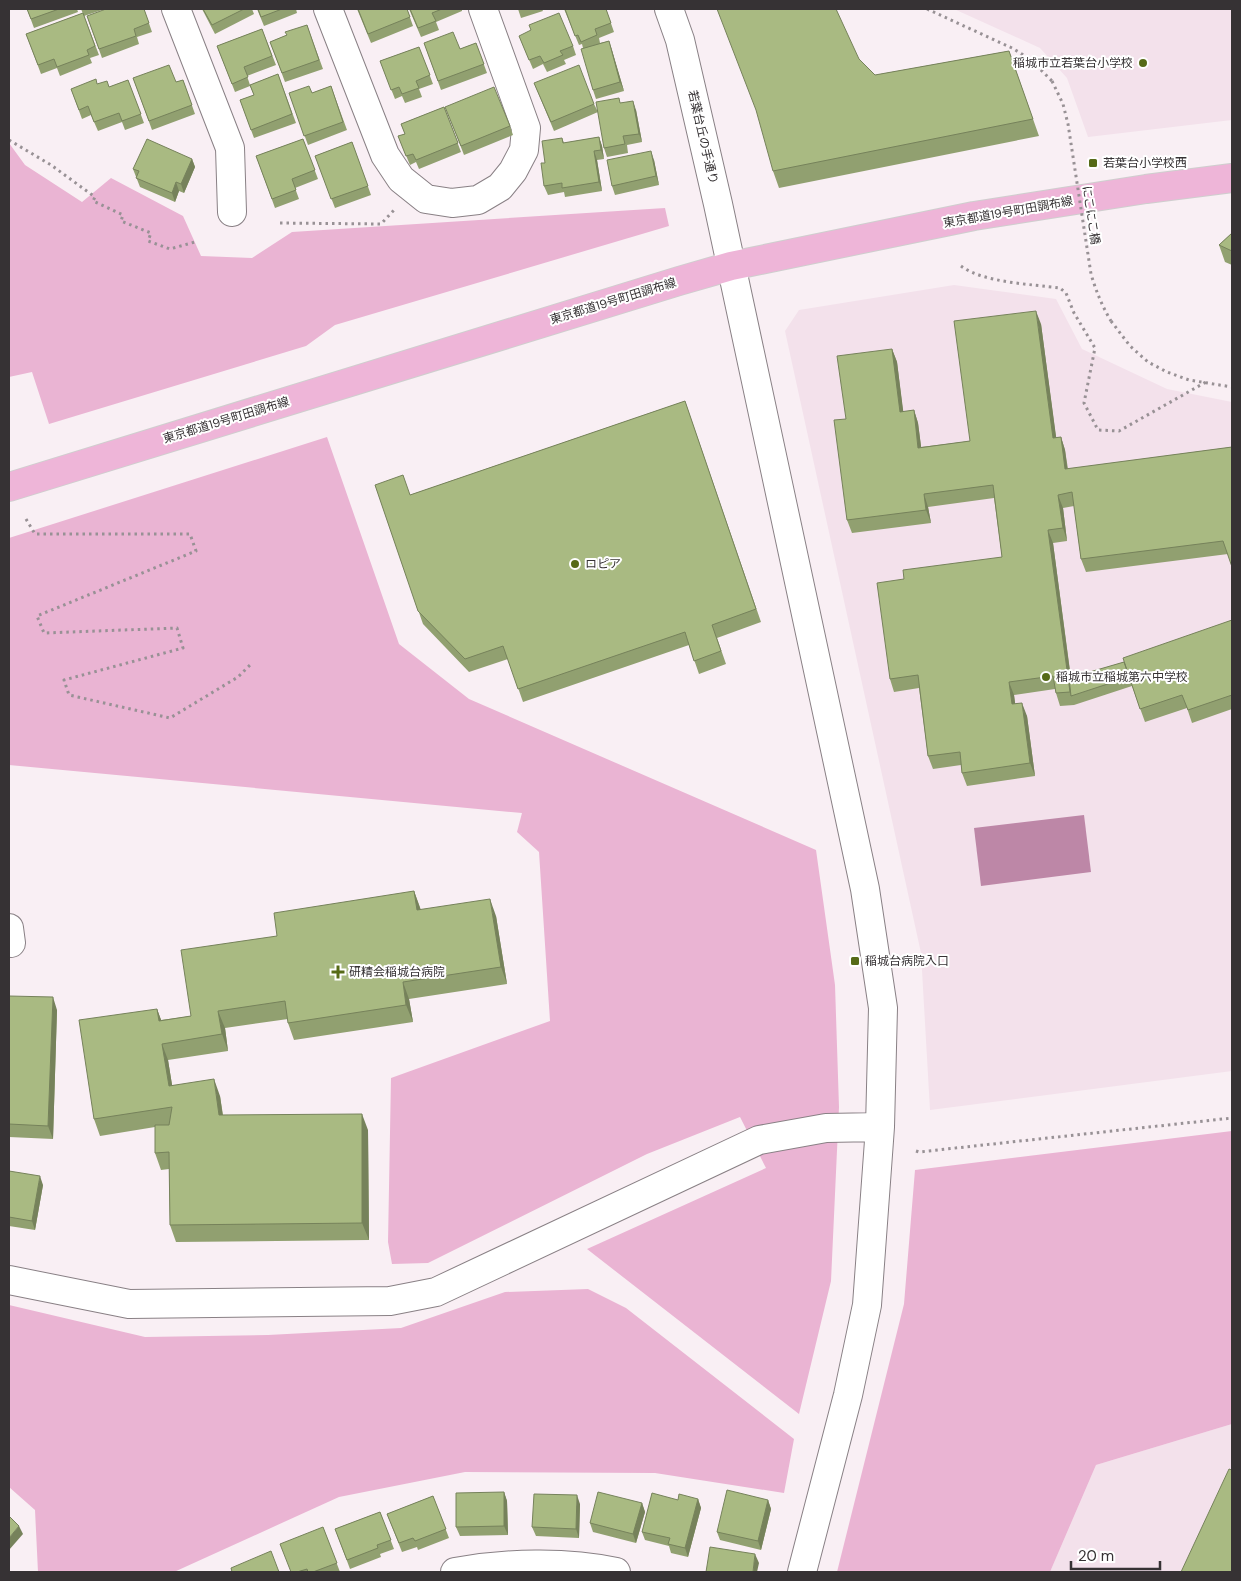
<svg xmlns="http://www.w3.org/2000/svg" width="1241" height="1581" viewBox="0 0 1241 1581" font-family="'DM Sans','Noto Sans JP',sans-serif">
<rect width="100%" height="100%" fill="#f9eff4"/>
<path fill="#f3e1eb" d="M954 9H1232V120L1088 137 1067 78 1040 48Z
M954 285 1056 299 1082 349 1167 389 1232 402V1071L930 1110 921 953 785 331 799 310Z
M1232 1424V1572H1050L1096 1465Z"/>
<path fill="#eab4d3" d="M9 143 25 165 82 202 111 178 183 216 201 256 252 258 292 232 665 208 669 226 335 325 306 346 49 424 32 372 9 377Z
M327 437 399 644 469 699 816 850 835 985 839 1107 831 1281 799 1414 587 1249 766 1168 740 1117 647 1154 428 1263 392 1264 388 1242 391 1078 550 1021 539 852 517 832 522 813 9 765V538Z
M1232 1131V1424L1096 1465 1050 1572H837L904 1304 915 1170Z
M588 1289 626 1308 794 1439 784 1493 655 1473 465 1472 339 1497 174 1572H38L35 1510 9 1487V1305L145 1337 268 1335 401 1328 505 1292Z"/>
<path fill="#bd87a7" d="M1084 815 1091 872 981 886 974 828Z"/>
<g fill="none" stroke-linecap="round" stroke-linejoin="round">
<defs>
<path id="street" d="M176 9 230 148 232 212
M328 9 385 155 401 179 426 199 452 203 478 200 500 187 513 171 524 150 526 128 483 9
M9 928 11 943
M455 1572C505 1563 566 1561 616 1572"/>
<path id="secondary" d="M669 9 680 40 718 204 865 889 883 1008 880 1127 867 1305 848 1395 802 1572
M9 1280 129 1304 390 1301 436 1292 759 1140 826 1128 880 1127"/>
<path id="primary" d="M9 487 679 281 731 266 974 216 1146 189 1232 178"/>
</defs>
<use href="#street" stroke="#898085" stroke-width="30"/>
<use href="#secondary" stroke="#898085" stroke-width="30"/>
<use href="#primary" stroke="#cfcece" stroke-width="30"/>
<path stroke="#989195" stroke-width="3" stroke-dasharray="2.5 4" stroke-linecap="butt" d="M927 9 1012 48 1030 59 1052 81
M9 140 51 165 95 197 93 201 123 215 121 221 151 233 148 241 170 249 195 242
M280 223 381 224 395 209
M961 266C984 283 1031 284 1060 288L1066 293 1074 313 1095 348 1084 403 1098 430 1119 431 1206 382
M1111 321 1130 346 1148 362 1167 372 1189 380 1232 387
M26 519 35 534H190L196 551 37 616 44 633 177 628 183 648 64 680 69 695 170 718 238 677 250 665
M916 1151 919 1152 1232 1118"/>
<use href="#street" stroke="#fff" stroke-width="28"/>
<use href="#secondary" stroke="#fff" stroke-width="28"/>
<use href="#primary" stroke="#eeb5d8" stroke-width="28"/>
<path stroke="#989195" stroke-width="3" stroke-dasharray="2.5 4" stroke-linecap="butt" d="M1052 81 1063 104 1068 124 1091 274C1096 291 1102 306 1111 321"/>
</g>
<path fill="#91a070" d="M27 9H77L78 12 34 28Z
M81 9H105L84 16Z
M144 9 152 32 137 37 139 44 102 58 87 16Z
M202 9H252L254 14 215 34Z
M257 9H296L297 13 264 26Z
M357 9H407L413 26 371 43Z
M409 9H462V11L436 22 439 30 421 37Z
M518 9H542L543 11 521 18Z
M564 9H606L614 32 599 38 600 43 609 41 624 91 596 99 593 90 583 48 582 44 579 45Z
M83 13 99 55 90 58 92 63 60 76 57 68 41 74 26 34Z
M307 25 323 69 285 82 270 42 287 35Z
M262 29 276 65 247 76 250 85 278 74 296 123 254 138 240 100 254 95 250 86 235 92 217 46Z
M519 36 573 46 576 55 564 60 566 64 547 72 543 64 533 69Z
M424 43 460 49 476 43 487 73 441 90Z
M419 47 433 84 419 89 422 97 405 103 402 96 395 99 380 61Z
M1009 51 1039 136 779 188 773 171 859 59 875 75Z
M133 78 176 82 183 80 195 114 152 130Z
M128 80 144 123 125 130 122 122 98 131 91 115 82 119 71 89 97 84 109 87Z
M534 83 594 104 598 112 554 131Z
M331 86 347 130 308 145 289 93H312Z
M621 103 636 110 642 142 627 145 628 153 607 157 604 148Z
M444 107 461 152 419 169 416 162 410 165 398 136 405 134 401 124Z
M449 116 510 126 513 135 464 155Z
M599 137 602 146 604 159 597 160 602 191 565 197 564 192 548 195 544 186 545 163 562 138 564 143Z
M303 139 318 179 295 188 299 199 275 208 256 156Z
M352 142 371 195 335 208 315 156Z
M192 159 195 167 184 193 179 191 175 202 140 187 133 169Z
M654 160 659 185 615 195 612 186Z
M1232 233V265L1225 262 1219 245Z
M1041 324 1056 438 1061 437 1065 450 1068 469 1232 447 1228 554 1086 572 1081 559 1074 506 1063 508 1067 541 1053 543 1071 678 1124 662 1232 620V709L1192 723 1187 708 1145 722 1132 686 1074 705 1060 706 1056 693 1055 689 1014 695 1015 704 1027 716 1035 776 967 786 962 773 961 765 933 769 928 756 919 688 894 692 890 679 904 579 1002 557 994 498 928 507 931 523 852 533 847 520 846 419 892 349 897 362 903 412 914 410 918 423 921 447 970 441Z
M685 401 761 622 717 638 726 664 699 674 689 645 523 702 508 659 469 672 423 624 375 485 410 495Z
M414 891 421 910 496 916 507 984 409 999 413 1022 294 1040 288 1023V1019L225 1028 228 1051 168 1060 172 1085 220 1096 223 1115 368 1130 369 1240 176 1242 170 1225 169 1169 161 1170 155 1153V1127L100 1136 94 1119 157 1009 161 1020 191 1016 277 936Z
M9 996 57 1010 53 1139 9 1137Z
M9 1171 43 1185 35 1230 9 1226Z
M504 1492 507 1501 508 1535 460 1536 456 1527Z
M433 1496 449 1538 418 1550 417 1547 402 1552 387 1514Z
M698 1499 701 1508 688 1557 671 1553 669 1546 645 1540 642 1532 678 1500Z
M768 1500 771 1509 761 1550 720 1540 717 1532Z
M642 1503 645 1512 636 1543 593 1532 590 1523Z
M580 1504 579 1538 536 1536 532 1527Z
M380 1512 394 1549 380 1554 381 1557 350 1569 335 1529Z
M323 1527 340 1572H291Z"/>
<path fill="#76825b" d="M609 41 612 50 624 91 620 82Z
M633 101 636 110 642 142 639 134Z
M599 137 602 146 604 159 601 150Z
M594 151 597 160 602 191 599 182Z
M651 151 654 160 659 185 656 176Z
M192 159 195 167 184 193 181 184Z
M176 182 179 191 175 202 172 193Z
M1036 311 1041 324 1058 451 1053 438Z
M892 349 897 362 905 425 900 412Z
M914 410 918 423 923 461 918 448Z
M1061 437 1065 450 1069 482 1065 469Z
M924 494 928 507 931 523 926 510Z
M1058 495 1063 508 1067 541 1063 528Z
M1048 530 1053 543 1073 695 1071 696 1070 692Z
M1009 682 1014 695 1017 717 1012 704Z
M1022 703 1027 716 1035 776 1030 763Z
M414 891 420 908 423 927 417 910Z
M490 899 496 916 507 984 501 967Z
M403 982 409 999 413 1022 406 1005Z
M53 997 57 1010 53 1139 48 1126Z
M157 1009 163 1025 159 1021Z
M218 1011 225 1028 228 1051 222 1034Z
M162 1044 168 1060 175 1103 169 1086Z
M214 1079 220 1096 225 1132 219 1115Z
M362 1114 368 1130 369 1240 362 1223Z
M40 1176 43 1185 35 1230 32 1221Z
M504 1492 507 1501 508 1535 504 1526Z
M577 1495 580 1504 579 1538 576 1529Z
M698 1499 701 1508 688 1557 685 1548Z
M768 1500 771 1509 761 1550 758 1541Z
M642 1503 645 1512 636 1543 633 1534Z
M19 1526 23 1534 9 1550V1538Z
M755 1554 759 1563 757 1572H753Z"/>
<path fill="#a9ba82" stroke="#76825b" d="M27 9H59L31 19Z
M106 9H144L149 23 134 29 136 36 99 49 87 16Z
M203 9H244L212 25Z
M258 9H282L261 17Z
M358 9H407L410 17 368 34Z
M410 9H442L432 13 436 21 418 28Z
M565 9H606L611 23 595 29 597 35 581 42 578 35 575 36Z
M717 9H836L859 59 875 75 1009 51 1033 119 773 171 756 110Z
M83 13 95 46 87 50 89 55 57 67 54 59 38 65 26 34Z
M559 13 573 46 560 51 563 55 544 63 540 56 529 60 519 36 531 30 529 25Z
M307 25 319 60 282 73 270 42 287 35 285 32Z
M262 29 272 56 244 67 248 77 232 84 217 46Z
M453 32 460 49 476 43 484 64 438 81 424 43Z
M609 41 620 82 593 90 581 49Z
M419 47 430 75 416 81 419 88 402 94 399 87 391 90 380 61Z
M169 65 176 82 183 80 192 105 149 121 133 78Z
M579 65 594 104 551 122 534 83Z
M278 74 292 114 251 130 240 100 254 95 250 85Z
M96 79 97 84 107 81 109 87 128 80 141 114 122 121 119 113 94 122 88 106 79 110 71 89Z
M309 86 312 93 331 86 343 122 304 136 289 93Z
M494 87 510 126 461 146 445 107Z
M619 98 620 103 633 101 639 134 623 136 625 144 604 148 596 102Z
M444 107 458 143 416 160 413 154 406 156 398 136 405 134 401 124Z
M599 137 601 150 594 151 599 182 562 188V183L544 186 541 163H545L542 141 562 138 563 143Z
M147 139 192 159 181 184 176 182 172 193 136 178 139 171 133 169Z
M303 139 315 170 292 179 296 190 272 199 256 156Z
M352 142 368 186 331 199 315 156Z
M651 151 656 176 612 186 607 160Z
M1232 233V251L1219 245Z
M1036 311 1053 438 1061 437 1065 469 1232 447V567L1223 541 1081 559 1072 492 1058 495 1063 528 1048 530 1070 692 1056 693 1053 676 1009 682 1012 704 1022 703 1030 763 962 773 960 752 928 756 918 675 890 679 877 583 904 579 903 570 1002 557 993 485 924 494 926 510 847 520 834 420 846 419 837 356 892 349 900 412 914 410 918 448 970 441 954 321Z
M685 401 756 609 712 625 721 651 694 661 685 632 518 689 503 646 465 659 418 611 375 485 403 475 410 495Z
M1232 620V695L1188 710 1182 695 1140 709 1123 658Z
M1124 662 1129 677 1071 696 1069 678Z
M414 891 417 910 490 899 501 967 403 982 406 1005 288 1023 285 1001 218 1011 222 1034 162 1044 169 1086 214 1079 219 1115 362 1114V1223L170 1225 169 1152 155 1153V1125H169L172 1107 94 1119 79 1020 157 1009 159 1021 191 1016 181 950 277 936 274 913Z
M9 996 53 997 48 1126 9 1124Z
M9 1171 40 1176 32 1221 9 1217Z
M1229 1469 1232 1470V1572H1181Z
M727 1490 768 1500 758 1541 717 1532Z
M504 1492V1526L456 1527V1493Z
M598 1492 642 1503 633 1534 590 1523Z
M652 1493 678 1500 679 1494 698 1499 685 1548 668 1544 670 1538 642 1532Z
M534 1494 577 1495 576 1529 532 1527Z
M433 1496 446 1529 415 1541 413 1538 399 1543 387 1514Z
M380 1512 391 1540 377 1545 378 1548 347 1560 335 1529Z
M9 1516 19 1526 9 1538Z
M323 1527 337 1563 313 1572H308L307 1569 297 1572H291L280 1544Z
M710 1547 755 1554 753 1572H706Z
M271 1551 279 1572H232L231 1568Z"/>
<g fill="#566a17" stroke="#fff" stroke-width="2">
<circle cx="1143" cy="63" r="5"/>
<rect x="1088" y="158" width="10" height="10" rx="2.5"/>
<circle cx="575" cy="564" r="5"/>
<circle cx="1046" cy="677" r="5"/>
<rect x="850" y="956" width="10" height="10" rx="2.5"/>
<path d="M335.5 964.5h5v5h5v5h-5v5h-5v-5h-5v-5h5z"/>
</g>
<g text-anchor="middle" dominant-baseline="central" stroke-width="4" stroke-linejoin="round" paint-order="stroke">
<g font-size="12" fill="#363234" stroke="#fff" text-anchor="start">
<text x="1133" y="63" text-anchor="end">稲城市立若葉台小学校</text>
<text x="1103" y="163">若葉台小学校西</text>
<text x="585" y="564">ロピア</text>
<text x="1056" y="677">稲城市立稲城第六中学校</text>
<text x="865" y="961">稲城台病院入口</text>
<text x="349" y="972">研精会稲城台病院</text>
</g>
<g font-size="12" fill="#363234" stroke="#fff">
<text transform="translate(703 137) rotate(77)">若葉台丘の手通り</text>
<text transform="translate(1008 212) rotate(-10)">東京都道19号町田調布線</text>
<text transform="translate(1091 215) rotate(81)">にこにこ橋</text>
<text transform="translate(613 301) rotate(-17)">東京都道19号町田調布線</text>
<text transform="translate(226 420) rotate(-17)">東京都道19号町田調布線</text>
</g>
</g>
<rect width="1241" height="1581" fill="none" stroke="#363234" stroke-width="20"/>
<path d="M1071 1561v8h89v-8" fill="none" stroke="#363234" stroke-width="2.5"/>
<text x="1078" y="1561" font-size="15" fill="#363234" stroke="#ffffff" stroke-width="4" paint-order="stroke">20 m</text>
</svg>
